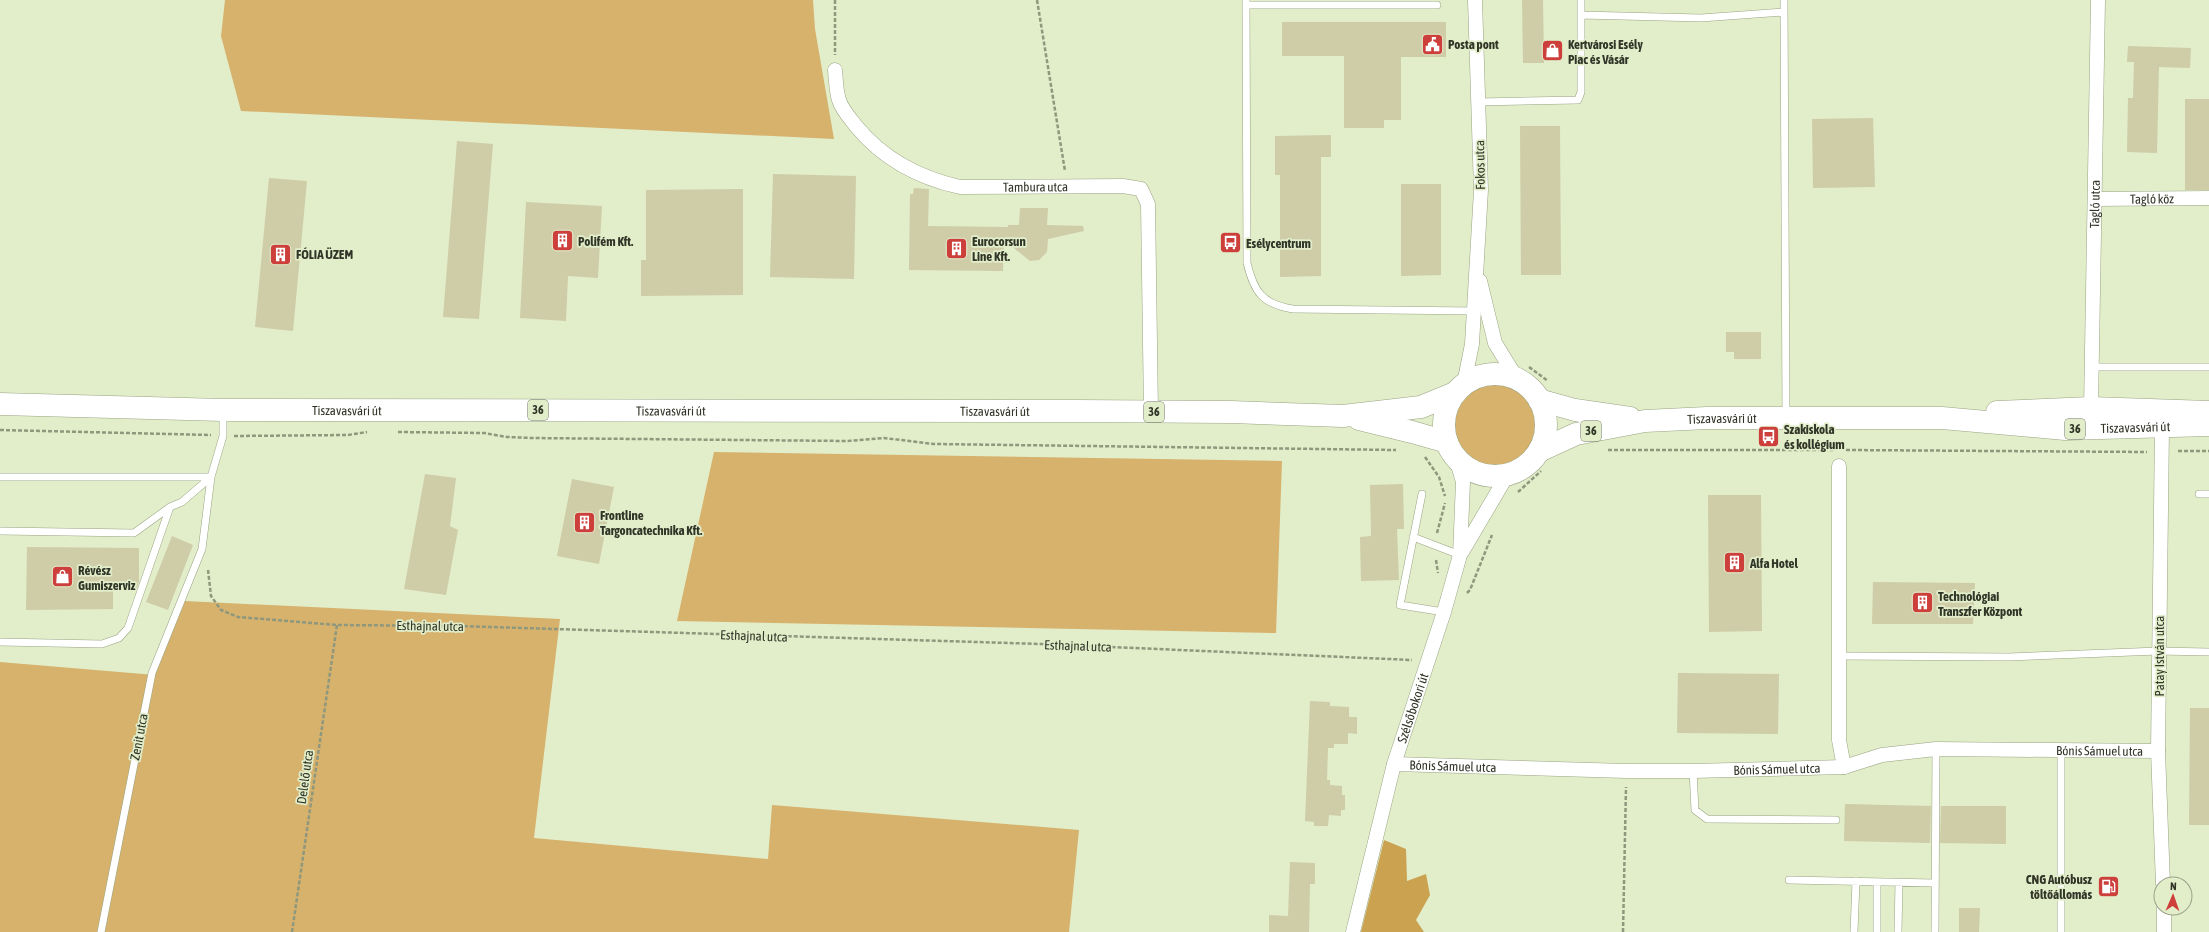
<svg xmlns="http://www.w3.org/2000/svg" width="2209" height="932" viewBox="0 0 2209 932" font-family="'Asap Condensed',sans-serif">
<rect width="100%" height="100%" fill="#e2edca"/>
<path fill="#d6b26d" d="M225 0H813L815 29 834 139 241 111 221 36Z
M1454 424a41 41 0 1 1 82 0a41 41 0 1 1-82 0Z
M714 452 1282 461 1276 633 677 621Z
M185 601 560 619 534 838 768 859 772 805 1079 830 1069 932H0V662L155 675Z"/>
<path fill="#caa250" d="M1384 840 1406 849 1407 881 1426 874 1430 895 1416 920 1424 932H1361Z"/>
<path fill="#cfcca8" d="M1522 0H1543L1544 63H1523Z
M1282 22H1446V57H1401V120H1384V128H1344V56H1282Z
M2128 46 2191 48 2190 68 2159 67 2157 153 2127 152 2128 98H2133L2134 62H2127Z
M2185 99H2209V190H2185Z
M1873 118 1875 187 1813 188 1812 119Z
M1520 126H1560L1561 275H1521Z
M1331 135V157H1321V276L1280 277V175H1275V136Z
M457 141 493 144 479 319 443 317Z
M773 174 856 176 854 279 770 277Z
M269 178 307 181 293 331 255 327Z
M1401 184H1441V275L1401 276Z
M914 188 929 189 928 226 1008 227V225H1019L1020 208H1048L1047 225 1083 226 1084 231 1048 239 1047 252 1039 260 1030 261 1004 240 1003 271 909 270 910 194H913Z
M743 189V295L641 296V260H646V190Z
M526 202 602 206 598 278 568 276 566 321 520 318Z
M1726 332H1761V359H1734V352H1726Z
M425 474 456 478 450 526 458 530 446 595 404 589Z
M572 479 614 487 599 564 557 556Z
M1403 484 1404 529H1397L1399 580 1361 581 1360 537 1371 536 1370 485Z
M1708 495H1761L1762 631 1709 632Z
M172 536 193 545 168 610 146 602Z
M27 547 139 548V581L137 588H113V609L26 610Z
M1873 582 1975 583 1973 624H1872Z
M1678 673 1779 674 1778 734 1677 733Z
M1310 701 1330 702V706L1349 707V717H1357V734L1348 733V744H1334V748H1328L1327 780H1330V785L1342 786V795H1345V810H1341V816L1329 815 1328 826H1314V822L1305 821Z
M2190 708H2209V825H2189Z
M1845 804 1931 806 1930 843 1844 841Z
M1941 806H2006V844L1940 843Z
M1290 862 1315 863V884H1310L1309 932H1269V915L1288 916Z
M1959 908H1980L1979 932H1959Z"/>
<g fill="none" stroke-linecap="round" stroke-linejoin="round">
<defs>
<path id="lane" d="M1246 0 1247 263C1254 292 1262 304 1293 309L1476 311
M1784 0 1786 416
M1246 5H1437
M1581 15 1701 18 1784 12
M1478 102 1578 100 1581 92V0
M2093 367H2209
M0 477H211L202 549 152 673 101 932
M1422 494 1400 605 1444 612
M2199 494H2209
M0 531 134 533 170 507 182 502 211 477 223 436V412
M1413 537 1460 555
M0 642 102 644 119 638 128 628 170 507
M1840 656 2009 657 2158 651 2209 652
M2061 749V932
M1693 771 1695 810 1707 819 1836 820
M1789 880 1935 883
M1877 882V932
M1854 932 1856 881
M1898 932 1899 882
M1935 932 1936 749"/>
<g id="street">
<path id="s1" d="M835 70C836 80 836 91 839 100 842 110 850 118 856 126 883 159 919 178 960 187L1123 186 1141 189 1148 204 1151 412"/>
<path id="s2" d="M2095 199 2209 198"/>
<path d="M1480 281 1495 343 1517 379"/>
<path d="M1464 384 1472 344 1481 190 1475 0"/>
<path id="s3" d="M2091 408 2098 0"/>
<path d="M2162 428 2158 751 2163 884"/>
<path d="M1839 466V740L1844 767"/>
<path d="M1462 552 1508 474"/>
<path id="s4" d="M1394 764 1626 771H1693L1844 767 1882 755 1936 749 2158 751"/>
<path d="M2164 908V932"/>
<path id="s5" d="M1353 932 1394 764 1444 612 1460 555 1463 482 1456 458"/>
</g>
<g id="primary">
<circle cx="1495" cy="425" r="51"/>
<path d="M1539 400 1575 410 1630 418"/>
<path id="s6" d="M0 404 223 410 1077 411 1231 412 1343 416 1421 407 1455 393"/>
<path d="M1997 412 2091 408 2209 412"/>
<path d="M1359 419 1412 432 1447 442"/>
<path id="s7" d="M1539 451 1576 434 1645 421 1707 418H1942L2065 429 2209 425"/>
</g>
</defs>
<use href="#lane" stroke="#99a382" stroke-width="8"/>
<use href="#street" stroke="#99a382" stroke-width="15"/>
<use href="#primary" stroke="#99a382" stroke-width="23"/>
<path stroke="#8f977d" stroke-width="2.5" stroke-dasharray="4 2" stroke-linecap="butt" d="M835 0V55
M1037 0 1065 171
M1529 367 1548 381
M0 430 211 435
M398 432 484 433 507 437 532 438 847 441 884 438 934 444 1396 450
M234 436 348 435 367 432
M1608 450H1833
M1846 450 2147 452
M2178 451H2209
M1425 457 1439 477 1445 496
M1518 492 1541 471
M1437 533 1445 503
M1436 560 1438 573
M208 570 211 596 221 610 238 617 337 625 458 626 1041 644 1412 660
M1467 593 1470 590 1492 535
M292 932 337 625
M1623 932 1626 787"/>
<use href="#lane" stroke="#fff" stroke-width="7"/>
<use href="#street" stroke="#fff" stroke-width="14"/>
<use href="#primary" stroke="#fff" stroke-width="22"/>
</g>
<defs>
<symbol id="civic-square" viewBox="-11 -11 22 22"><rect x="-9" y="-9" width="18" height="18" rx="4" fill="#cd3f3a" stroke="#e2edca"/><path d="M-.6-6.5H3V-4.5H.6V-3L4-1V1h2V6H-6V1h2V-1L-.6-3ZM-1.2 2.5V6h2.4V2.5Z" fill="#fff"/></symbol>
<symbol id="shop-square" viewBox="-11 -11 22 22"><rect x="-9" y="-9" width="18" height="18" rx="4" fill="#cd3f3a" stroke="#e2edca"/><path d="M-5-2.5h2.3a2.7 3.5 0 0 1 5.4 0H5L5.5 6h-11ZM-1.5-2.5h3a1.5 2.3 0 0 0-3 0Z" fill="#fff"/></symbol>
<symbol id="building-square" viewBox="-11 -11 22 22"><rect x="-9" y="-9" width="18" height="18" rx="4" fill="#cd3f3a" stroke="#e2edca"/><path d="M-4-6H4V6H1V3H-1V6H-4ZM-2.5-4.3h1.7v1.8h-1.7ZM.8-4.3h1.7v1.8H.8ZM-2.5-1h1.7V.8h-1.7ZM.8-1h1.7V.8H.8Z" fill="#fff"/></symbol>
<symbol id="bus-square" viewBox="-11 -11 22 22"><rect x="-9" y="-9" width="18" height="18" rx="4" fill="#cd3f3a" stroke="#e2edca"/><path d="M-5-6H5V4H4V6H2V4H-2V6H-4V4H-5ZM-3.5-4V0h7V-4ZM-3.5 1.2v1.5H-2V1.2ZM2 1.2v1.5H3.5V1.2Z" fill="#fff"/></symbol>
<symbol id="fuel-square" viewBox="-11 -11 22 22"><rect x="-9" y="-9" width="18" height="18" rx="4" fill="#cd3f3a" stroke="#e2edca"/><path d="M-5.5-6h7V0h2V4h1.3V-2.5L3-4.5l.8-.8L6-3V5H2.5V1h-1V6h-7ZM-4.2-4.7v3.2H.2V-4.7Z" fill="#fff"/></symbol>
</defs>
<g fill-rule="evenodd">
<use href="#civic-square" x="1420" y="32" width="25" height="25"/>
<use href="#shop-square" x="1540" y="38" width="25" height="25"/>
<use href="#building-square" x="550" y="228" width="25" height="25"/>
<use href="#bus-square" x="1218" y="230" width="25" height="25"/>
<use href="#building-square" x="944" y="236" width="25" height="25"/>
<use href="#building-square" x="268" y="242" width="25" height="25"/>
<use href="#bus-square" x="1756" y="424" width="25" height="25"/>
<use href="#building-square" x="572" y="510" width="25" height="25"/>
<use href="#building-square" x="1722" y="550" width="25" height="25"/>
<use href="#shop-square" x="50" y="564" width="25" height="25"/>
<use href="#building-square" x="1910" y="590" width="25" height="25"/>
<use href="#fuel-square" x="2096" y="874" width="25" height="25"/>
</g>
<g text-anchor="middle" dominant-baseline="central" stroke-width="3.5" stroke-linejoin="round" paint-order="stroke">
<g fill="#e2edca" stroke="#666c58" stroke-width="1">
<rect x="528" y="400" width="20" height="20" rx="3"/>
<rect x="1144" y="402" width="20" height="20" rx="3"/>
<rect x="2065" y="419" width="20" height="20" rx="3"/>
<rect x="1581" y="421" width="20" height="20" rx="3"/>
</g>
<g font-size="12" font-weight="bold" fill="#313527">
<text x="538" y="410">36</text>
<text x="1154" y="412">36</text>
<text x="2075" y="429">36</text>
<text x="1591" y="431">36</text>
</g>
<g font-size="13" font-weight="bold" fill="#313527" stroke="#e2edca" text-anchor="start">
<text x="1448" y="44">Posta pont</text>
<text x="1568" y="44">Kertvárosi Esély<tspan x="1568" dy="15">Piac és Vásár</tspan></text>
<text x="578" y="241">Polifém Kft.</text>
<text x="972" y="241">Eurocorsun<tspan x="972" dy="15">Line Kft.</tspan></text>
<text x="1246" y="243">Esélycentrum</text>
<text x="296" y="254">FÓLIA ÜZEM</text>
<text x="1784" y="429">Szakiskola<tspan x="1784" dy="15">és kollégium</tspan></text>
<text x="600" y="515">Frontline<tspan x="600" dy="15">Targoncatechnika Kft.</tspan></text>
<text x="1750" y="563">Alfa Hotel</text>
<text x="78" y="570">Révész<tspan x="78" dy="15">Gumiszerviz</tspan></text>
<text x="1938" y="596">Technológiai<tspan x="1938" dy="15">Transzfer Központ</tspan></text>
<text x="2092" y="879" text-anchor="end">CNG Autóbusz<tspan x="2092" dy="15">töltőállomás</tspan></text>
</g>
<g font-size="13" fill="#313527" stroke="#e2edca">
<text transform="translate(1480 165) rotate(-91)">Fokos utca</text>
<text stroke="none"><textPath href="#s1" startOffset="260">Tambura utca</textPath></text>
<text stroke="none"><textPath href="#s2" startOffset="57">Tagló köz</textPath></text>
<text stroke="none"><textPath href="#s3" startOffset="204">Tagló utca</textPath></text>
<text stroke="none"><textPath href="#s6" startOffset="347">Tiszavasvári út</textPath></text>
<text stroke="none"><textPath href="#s6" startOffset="671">Tiszavasvári út</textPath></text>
<text stroke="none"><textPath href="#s6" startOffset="995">Tiszavasvári út</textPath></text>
<text stroke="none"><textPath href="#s7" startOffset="188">Tiszavasvári út</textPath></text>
<text stroke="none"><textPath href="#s7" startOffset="602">Tiszavasvári út</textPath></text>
<text transform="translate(430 626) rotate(1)">Esthajnal utca</text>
<text transform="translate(754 636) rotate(2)">Esthajnal utca</text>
<text transform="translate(1078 646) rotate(2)">Esthajnal utca</text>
<text transform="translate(2159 656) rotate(-90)">Patay István utca</text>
<text stroke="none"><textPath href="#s5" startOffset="232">Szélsőbokori út</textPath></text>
<text transform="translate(139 737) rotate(-79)">Zenit utca</text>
<text stroke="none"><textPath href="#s4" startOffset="708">Bónis Sámuel utca</textPath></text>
<text stroke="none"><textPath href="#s4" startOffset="59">Bónis Sámuel utca</textPath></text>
<text stroke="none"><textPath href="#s4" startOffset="383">Bónis Sámuel utca</textPath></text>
<text transform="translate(305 777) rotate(-82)">Delelő utca</text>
</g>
</g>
<g transform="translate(2173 896) rotate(2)"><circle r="19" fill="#e2edca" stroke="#9ba389"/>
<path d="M0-3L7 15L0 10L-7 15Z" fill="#cd3f3a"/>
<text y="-6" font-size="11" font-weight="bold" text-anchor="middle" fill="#313527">N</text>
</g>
</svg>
